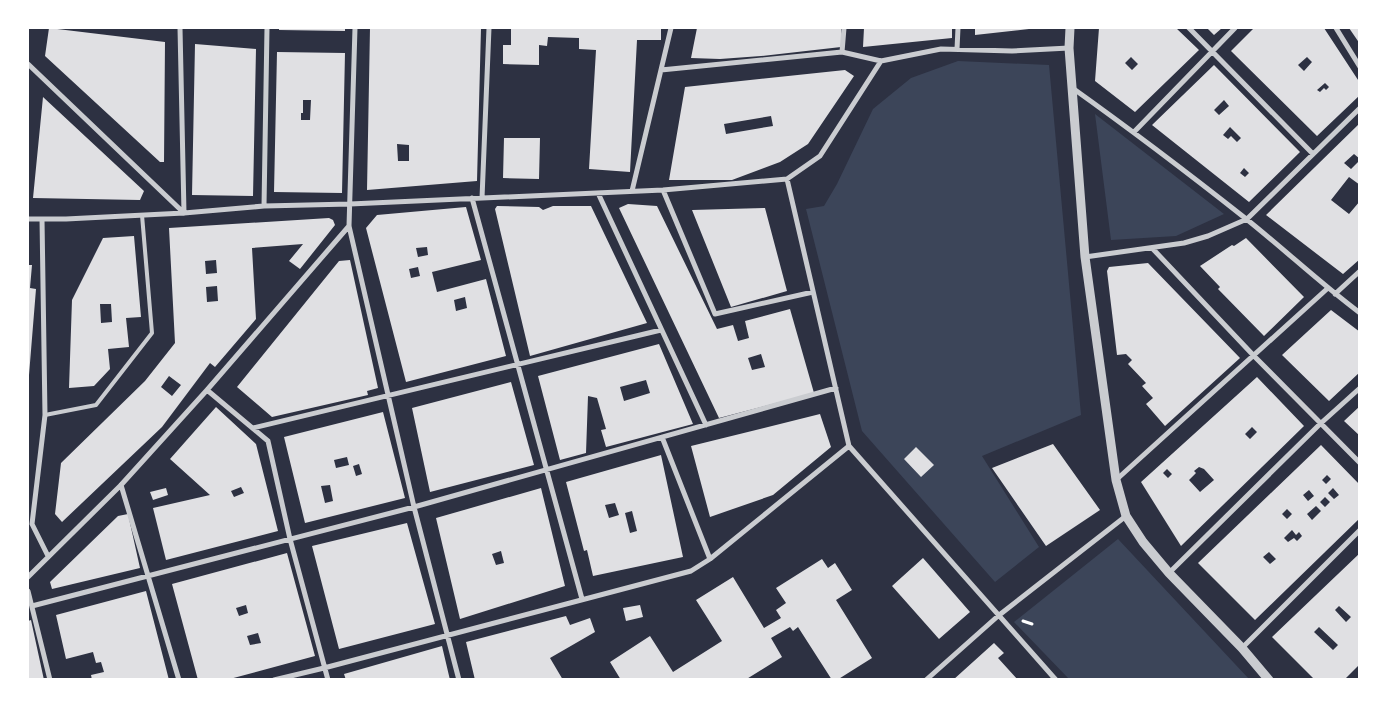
<svg xmlns="http://www.w3.org/2000/svg" width="1387" height="707" viewBox="0 0 1387 707" font-family="Poppins,sans-serif">
<rect width="100%" height="100%" fill="#2d3142"/>
<path fill="#3c4559" d="M958 61 1049 65 1081 415 982 456 1039 547 995 582 862 431 806 209 824 206 837 184 873 109 911 78Z
M1095 114 1224 214 1176 236 1111 240Z
M1118 539 1249 679H1069L1014 622Z"/>
<path fill="#e0e0e3" fill-rule="evenodd" d="M49 28 165 42 164 162H160L45 56Z
M279 28H345V31L279 30Z
M370 28H481L477 181 367 190ZM397 144 409 145V161H398Z
M511 28H661V40H637L630 172 589 169 596 50 579 49V38L548 37 547 46 539 45V65L503 64V45H511Z
M697 28H841V47L761 56 720 59 691 58Z
M864 28H952V38L863 47Z
M975 28H1029V29L975 35Z
M1099 28H1176L1199 50 1135 112 1095 81ZM1131 57 1138 64 1132 70 1125 63Z
M1207 28H1222L1214 35Z
M1254 28H1324L1360 83V95L1317 136 1231 51ZM1307 57 1312 62 1304 71 1298 65ZM1325 83 1329 87 1326 90 1324 88 1320 92 1317 90Z
M1349 28H1360V44Z
M195 44 256 49 253 196 192 195Z
M277 52 345 53 342 193 274 192ZM303 100H311L310 120H301V113H303Z
M1214 65 1300 152 1249 202 1152 125ZM1224 100 1229 106 1219 115 1214 110ZM1230 127 1241 138 1237 142 1231 136 1228 139 1223 135ZM1244 168 1249 173 1245 177 1240 173Z
M845 70 854 76 808 144 780 162 732 180H669L685 87ZM771 116 773 126 726 134 724 124Z
M43 97 144 191 140 200 33 198Z
M1360 123V159L1354 154 1344 163 1351 169 1360 160V185L1349 177 1331 200 1349 214 1360 201V259L1343 274 1266 215Z
M504 138H540L539 179 503 178Z
M628 204 657 206 717 329 733 325 738 341 749 338 745 321 790 309 814 393 719 418 619 208ZM761 354 765 367 752 370 748 358Z
M497 206 539 207 543 210 553 206H591L647 323 530 356 495 209Z
M466 207 481 260 432 272 437 292 486 279 506 356 406 382 366 228 377 215ZM427 247 428 255 418 257 416 248ZM418 267 420 276 411 278 409 269ZM465 297 467 308 456 311 454 300Z
M765 208 787 291 731 307 692 210Z
M329 218 333 220 335 225 300 269 289 261 303 244 252 248 256 319 215 367 210 363 162 427 62 522 55 514 61 463 145 381 175 343 169 228ZM216 260 217 273 206 274 205 261ZM217 286 218 301 207 302 206 287ZM169 376 181 385 172 396 161 387Z
M134 236 141 317 126 318 129 347 108 349 110 369 94 386 69 388 72 300 103 238ZM100 304H111L112 322 101 323Z
M1246 238 1304 297 1264 336 1218 289 1220 287 1200 266 1232 245 1234 246Z
M350 260 378 388 367 391 368 395 272 417 237 387 339 261Z
M1148 263 1240 358 1165 426 1146 404 1153 398 1142 386 1146 383 1128 364 1132 360 1126 354 1117 355 1107 271 1109 267Z
M28 265H32L30 288 36 289 29 375H28Z
M1331 310 1360 332V372L1329 401 1282 355Z
M659 344 693 424 606 447 601 430 606 429 597 398 588 396 586 453 560 460 538 376ZM646 380 650 393 624 401 620 387Z
M1257 377 1304 426 1181 546 1141 482ZM1252 427 1257 432 1250 439 1245 434ZM1199 467 1204 469 1214 480 1200 492 1189 480 1196 473 1194 471ZM1167 469 1172 474 1168 478 1163 473Z
M511 382 534 465 430 492 412 408Z
M1360 406V436L1344 421Z
M216 407 256 444 278 531 166 560 153 508 210 495 170 459ZM241 487 244 493 234 497 231 491Z
M383 412 405 498 305 523 284 437ZM347 457 349 465 336 468 334 460ZM359 464 362 474 356 476 353 466ZM330 485 333 501 325 503 321 486Z
M820 414 831 447 773 495 710 517 691 446Z
M1053 444 1100 510 1046 546 992 468Z
M1321 445 1360 485V518L1255 620 1198 563ZM1327 475 1331 479 1326 484 1322 480ZM1333 488 1339 495 1334 499 1328 493ZM1309 490 1314 496 1308 501 1303 495ZM1325 497 1330 502 1325 507 1320 502ZM1316 506 1321 511 1312 520 1307 514ZM1287 509 1292 514 1287 519 1282 514ZM1292 530 1296 535 1299 532 1302 536 1297 541 1294 538 1288 542 1284 538ZM1269 552 1276 559 1270 564 1263 557Z
M916 447 934 465 921 477 904 459Z
M661 455 683 557 593 576 587 550 584 551 566 482ZM615 503 619 515 609 518 605 505ZM632 511 637 531 630 533 625 513Z
M166 488 168 495 153 500 150 492Z
M541 488 565 586 460 619 436 518ZM501 551 504 563 496 565 492 554Z
M128 514 140 568 52 589 50 582 118 516Z
M407 523 435 624 339 649 312 546Z
M287 553 315 656 226 680H198L172 584ZM246 605 248 613 239 616 236 608ZM258 633 261 643 250 645 247 636Z
M1360 553V664L1344 680H1315L1272 637ZM1339 606 1351 617 1346 622 1335 610ZM1319 627 1338 645 1333 650 1314 632Z
M923 558 970 612 939 639 892 586Z
M822 559 828 568 835 563 852 590 836 600 872 658 837 680H832L798 627 793 631 790 627 771 638 782 657 745 680H621L610 662 650 636 673 672 722 641 696 600 733 577 764 628 781 618 776 610 786 603 776 588Z
M146 591 169 680H92L91 675 104 672 101 662 96 663 93 652 66 659 56 615Z
M640 605 643 617 626 621 623 608Z
M566 616 570 625 590 618 595 632 550 658 563 680H475L466 642Z
M31 620 44 680H28V621Z
M994 643 1004 653 998 658 1018 680H953Z
M442 646 450 680H346L344 674Z"/>
<g fill="none" stroke-linecap="round" stroke-linejoin="round">
<path stroke="#fff" stroke-width="3" d="M1023 621 1032 624"/>
<path stroke="#caccd0" stroke-width="4" d="M45 415 96 405 152 333 142 215"/>
<path stroke="#caccd0" stroke-width="5" d="M180 28 184 213
M355 28 349 226 414 507 459 680
M1189 28 1313 154
M1336 28 1360 67
M957 49 958 28
M842 52 844 28
M28 64 184 213
M661 70 842 52 881 61 941 49 1012 51 1069 48
M1071 87C1130 129 1188 173 1245 218 1284 249 1320 283 1360 313
M1134 132 1235 28
M787 179 849 446 1056 680
M663 190 715 314 813 292
M632 191 671 28
M598 193 706 425
M472 198 582 599
M482 198 489 28
M264 206 267 28
M28 219H66L184 213 264 206 350 204 663 190 787 179 820 156 881 61
M42 219 45 415 32 524 48 556
M1152 248 1254 356 1360 463
M1085 257 1184 243 1208 236 1247 219 1360 108
M1335 294 1360 271
M207 390 268 441 290 539 328 680
M253 428 661 330
M662 437 710 559
M1116 480 1328 288
M121 485 179 680
M1169 573 1320 424 1360 388
M28 577 121 485 207 390 349 226
M28 591 50 680
M32 606 414 507 836 388
M1242 648 1360 530
M274 680 324 668 691 571 710 559 849 446
M926 680 998 616 1126 516"/>
<path stroke="#caccd0" stroke-width="9" d="M1070 28 1069 48 1085 257 1116 480 1126 516 1143 542 1169 573 1242 648 1269 680"/>
</g>
<rect width="1387" height="707" fill="none" stroke="#ffffff" stroke-width="58"/>
</svg>
